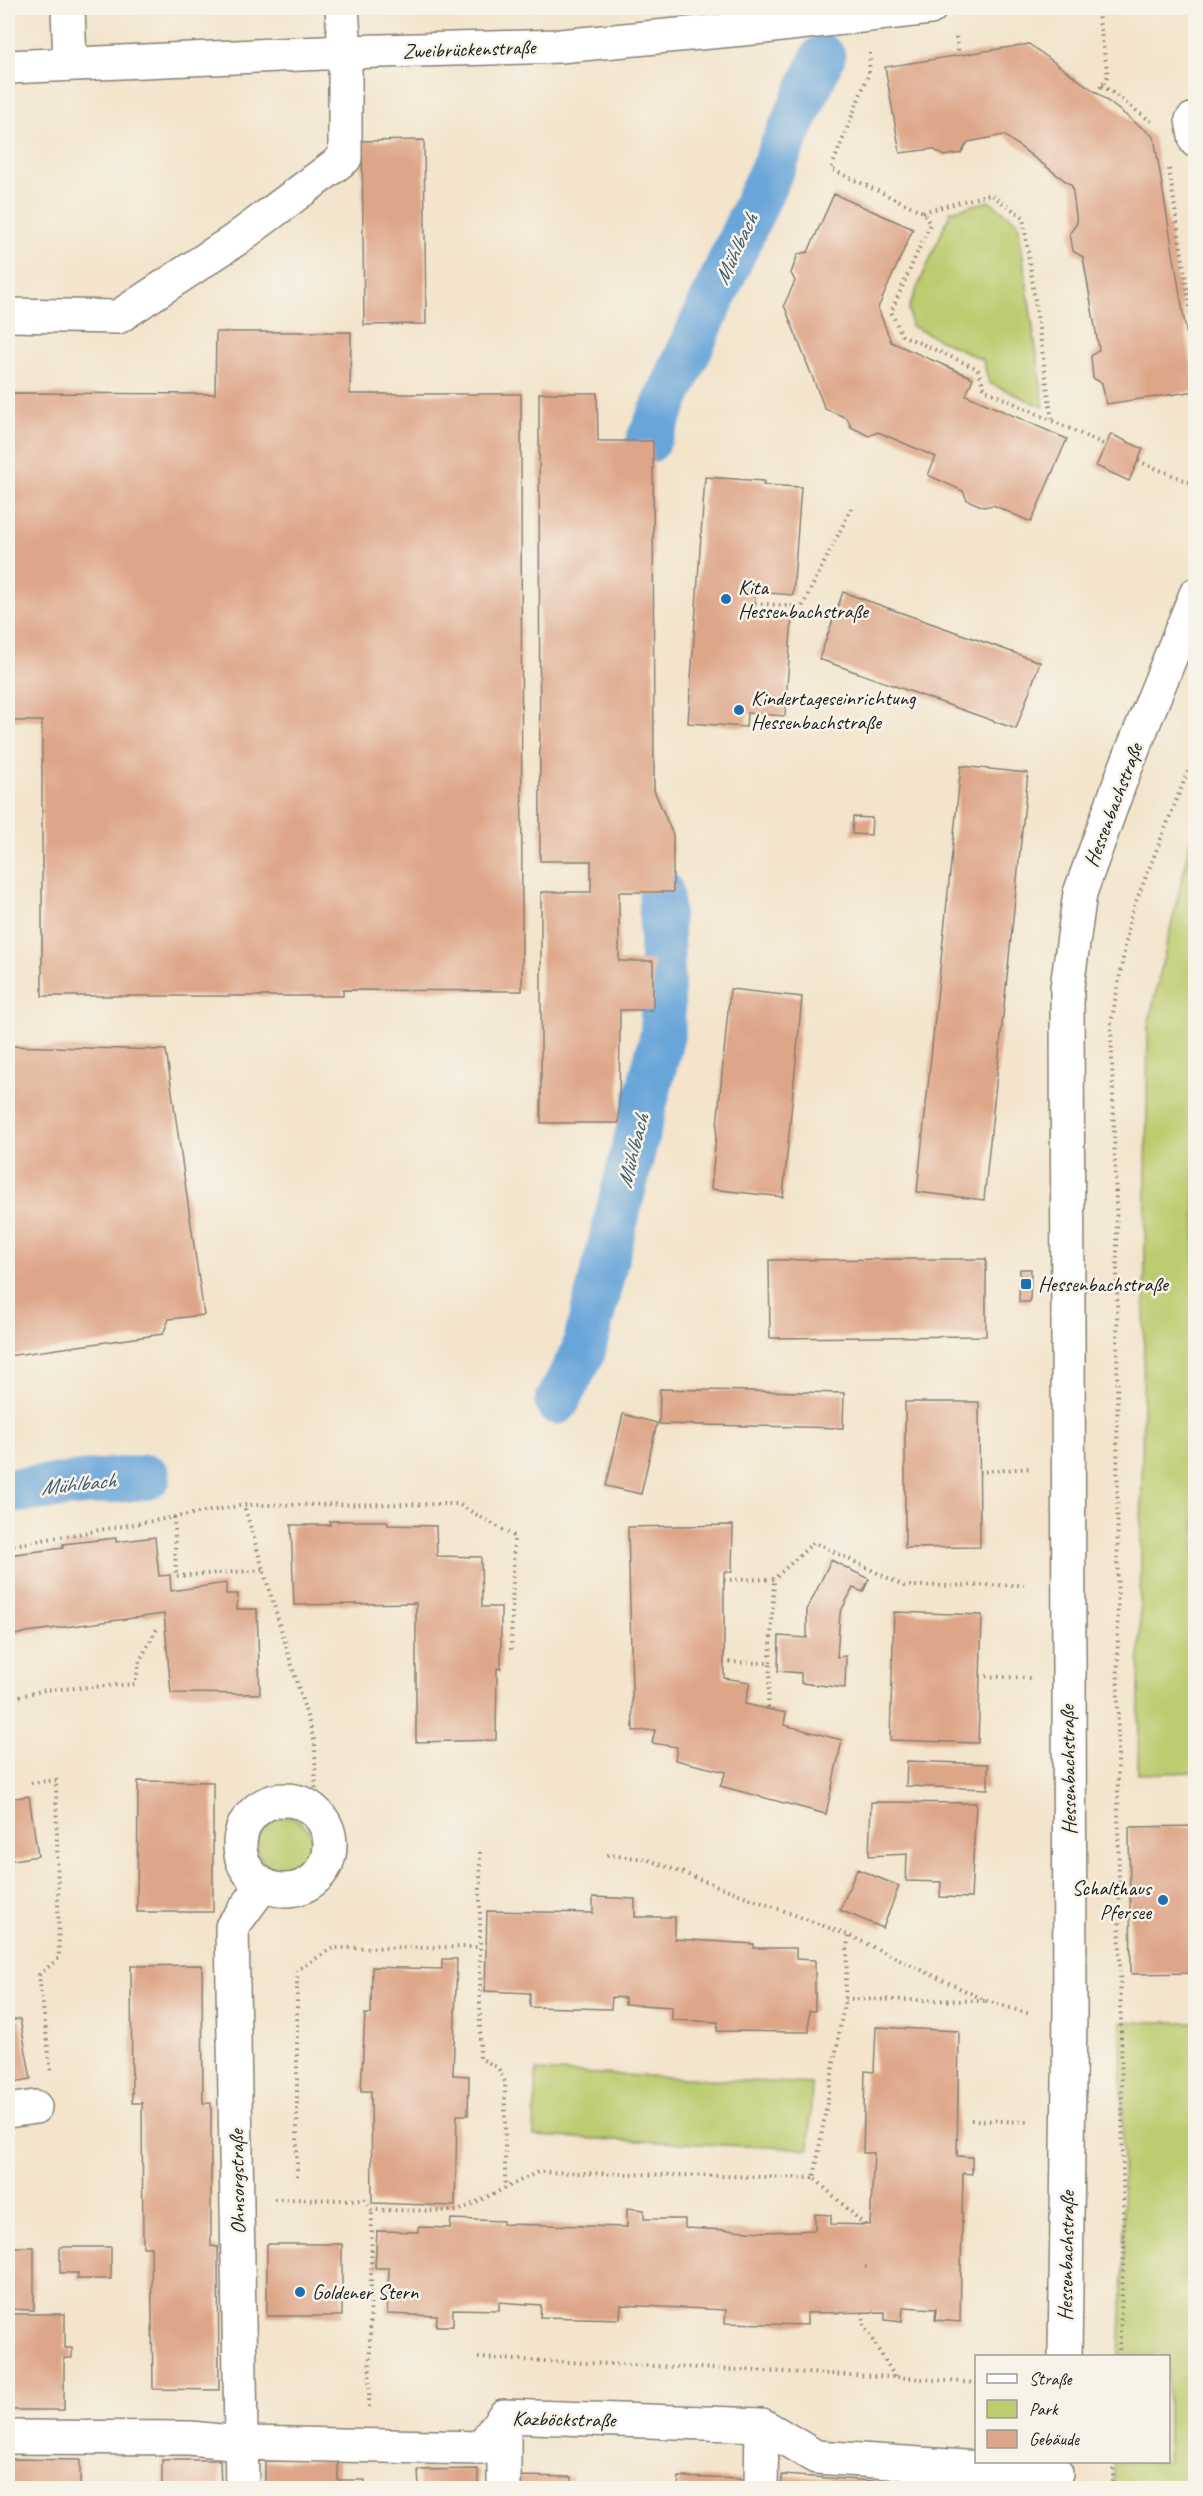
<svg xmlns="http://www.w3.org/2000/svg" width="1203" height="2496" viewBox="0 0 1203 2496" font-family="Caveat,sans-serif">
<rect width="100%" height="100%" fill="#f7f3e8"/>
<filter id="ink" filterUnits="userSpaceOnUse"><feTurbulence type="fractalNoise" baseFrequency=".0167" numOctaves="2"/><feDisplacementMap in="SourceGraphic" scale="12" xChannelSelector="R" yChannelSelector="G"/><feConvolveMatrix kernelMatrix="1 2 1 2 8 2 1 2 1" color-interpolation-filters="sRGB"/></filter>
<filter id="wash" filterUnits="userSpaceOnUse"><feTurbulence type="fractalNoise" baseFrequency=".008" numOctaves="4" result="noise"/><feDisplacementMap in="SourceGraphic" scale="24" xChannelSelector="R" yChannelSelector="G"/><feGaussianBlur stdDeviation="1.35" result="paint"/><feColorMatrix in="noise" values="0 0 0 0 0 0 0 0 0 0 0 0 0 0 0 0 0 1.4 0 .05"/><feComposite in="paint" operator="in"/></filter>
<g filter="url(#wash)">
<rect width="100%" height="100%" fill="#f3e4cb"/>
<path fill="#bccc6f" stroke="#6c7446" stroke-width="1.5" d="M989 201 1018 222 1044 407 989 383 983 360 911 326 909 307 951 211Z
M1195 823V1772L1138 1774 1148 1025Z
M257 1845a28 28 0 1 1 56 0a28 28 0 1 1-56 0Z
M1121 2022H1195V2488H1112L1114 2462H1168V2356H1119L1124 2252Z
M536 2071 812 2084 809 2149 534 2136Z"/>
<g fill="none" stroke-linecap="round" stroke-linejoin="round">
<path stroke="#67a5d9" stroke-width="45" d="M648 441 823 57
M557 1402 583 1352 663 1032 661 892
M8 1491 148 1477"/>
</g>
<g id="blocks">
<path fill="#dea688" d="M1029 44 1097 93 1154 137 1196 391 1106 404 1102 383 1093 378 1091 356 1099 350 1083 257 1073 251 1070 233 1077 223 1072 186 1004 135 968 142 961 153 944 156 933 149 900 153 885 67Z
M424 140 426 324 364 325 362 141Z
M834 194 913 229 878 308 891 342 973 378 966 395 1067 439 1031 522 993 505 984 507 967 500 963 491 928 475 936 457 878 432 869 436 851 427 847 418 825 409 784 305 795 281 791 273 798 254 808 252Z
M216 332H351L350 394H521L522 991 343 990V996H42V721H8V393L215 394Z
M539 393H597L598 441H653L654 790 673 835V892H619V961H653V1010H620L619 1123H541V892H591V861H540Z
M1111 434 1143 449 1129 481 1096 466Z
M705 477 764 481 763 485 801 487 793 595 755 592 754 614 792 616 785 716 747 713 746 727 688 723Z
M843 592 1040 662 1016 729 819 659Z
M961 766 1028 773 984 1200 917 1192Z
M853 817 872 818 871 835 852 834Z
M730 989 802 997 783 1197 711 1189Z
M8 1046 166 1050 204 1315 169 1319 163 1334 8 1356Z
M913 1259H986V1336L770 1338 769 1260Z
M1020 1269H1031L1030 1302H1019Z
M660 1389 844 1393 843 1428 659 1424Z
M905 1402H979L980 1547 905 1548Z
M623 1414 657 1423 641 1494 606 1486Z
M330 1521H387L388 1525 436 1526 437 1556 481 1557 482 1607H501V1669L497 1668 496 1740 416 1742V1603L294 1605 291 1525H330Z
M733 1525 732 1572H724V1678L750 1682 745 1704 786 1713 784 1725 842 1740 826 1814 720 1786 726 1772 675 1760 677 1747 652 1743 655 1730 633 1731 628 1527Z
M155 1537 159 1576 170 1575 171 1591 226 1583V1594H238L237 1609H257L260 1694 171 1693 164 1614 27 1632 8 1637V1555L63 1548V1544L107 1539 116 1538V1542Z
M831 1560 869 1579 863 1592 853 1588 840 1613 837 1657 846 1656 845 1688 801 1683V1673L778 1671 779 1636 807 1638V1610Z
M894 1612 982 1615 978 1743 890 1740Z
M907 1761 988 1764V1789L906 1786Z
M138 1781 213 1782V1912H137Z
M29 1796 38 1856 8 1861V1799Z
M871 1802 976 1803 971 1898 940 1897 941 1882 906 1881 907 1854 869 1856Z
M1196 1826V1973L1131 1974 1129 1827Z
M857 1869 899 1886 883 1928 840 1910Z
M593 1897 635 1899V1917H675V1939L754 1944V1948H796V1959L815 1960V2011H809V2032L717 2031 718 2022 672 2020V2007L625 2004V1998L612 1997 611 2009 530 2007V1993L485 1991 487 1911 593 1913Z
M442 1959H457L453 2075 469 2076 468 2115H457L455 2206 372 2203 371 2091H361L365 2014H371L372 1967 442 1969Z
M202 1965 203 2103H211V2246L218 2247 219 2390 153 2389 151 2247H143L142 2103H132L131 1966Z
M20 2019 31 2079 8 2083V2021Z
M876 2027 959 2031 957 2156 972 2157V2174L963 2173 960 2322 935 2320 936 2309 903 2307 902 2322 885 2320V2312L807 2313V2325L725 2323 726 2310 621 2305 620 2319 540 2317 541 2305 499 2302V2310L453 2309V2326H436L437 2316 387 2314 389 2268H375L377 2231 418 2232V2227L450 2228 451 2219 503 2221V2224L627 2227V2208L644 2210V2219H685V2228L767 2232 815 2230V2214L831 2215V2224L870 2225 874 2153H863L865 2071 874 2072Z
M267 2244H342V2316H267Z
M8 2247H34V2310L8 2309Z
M60 2247H111V2279H77L78 2273H60Z
M8 2314H65V2348H72V2358H64V2410H8Z
M8 2459 80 2460V2488H8Z
M162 2460H220L221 2488H162Z
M265 2461H338V2480H365V2488H265Z
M478 2469V2488H419L418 2470Z
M782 2475 952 2486V2488H782Z
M516 2476 572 2477 571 2488H516Z
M679 2477 741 2479 740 2488H678Z"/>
</g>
</g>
<g filter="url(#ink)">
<use href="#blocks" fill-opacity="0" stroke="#888074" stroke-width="1.5"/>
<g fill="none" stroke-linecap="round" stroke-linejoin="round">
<defs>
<path id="minor" d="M68 8 70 64
M8 67 345 52 560 46 764 27 930 8
M1192 120 1196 141
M8 315 118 317 235 240 345 158V52L342 8
M240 1845a45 45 0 1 1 90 0a45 45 0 1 1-90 0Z
M8 2111 35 2107
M1065 2356 1070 2012 1067 987 1080 893 1123 774 1196 594
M8 2437 190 2438 241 2443 481 2448 504 2416 762 2425 816 2457 1056 2473
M242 2488 232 1927 263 1885
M504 2488V2416
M761 2488 762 2425"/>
</defs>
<use href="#minor" stroke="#888074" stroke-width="36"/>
<path stroke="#888074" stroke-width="4" stroke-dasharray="1.5 4.5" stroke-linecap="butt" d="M956 37 959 54
M870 53 869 73 831 169 923 212 930 224 891 312 902 335 978 369 985 390 1105 445
M1102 85 1153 123
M1097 93 1108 76 1097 8
M1169 169 1196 347
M923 212 990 194 1023 217 1052 420
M1138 461 1196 485
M755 603 802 607 853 505
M979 1472 1031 1468
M174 1517 176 1576 264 1570
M8 1546 244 1505
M724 1580 774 1579 814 1542 904 1586 1024 1585
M723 1662 770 1663 774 1579
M980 1676 1031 1678
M8 1699 45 1690 135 1684 140 1660 158 1627
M768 1708 770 1663
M31 1783 56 1780 59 1958 39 1975 51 2072
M316 1812 315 1743 244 1505 458 1504 514 1536 511 1653
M480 1852V2058L498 2068 505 2082V2187
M607 1855 646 1859 848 1935
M845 1999 985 2001
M971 2120 1031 2122
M297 2176V1970L333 1948 480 1947
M274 2199 365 2200 372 2210 458 2211 538 2172 814 2178
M865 2225 814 2178 845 1999 848 1935 987 2001 1030 2014
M865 2267H869
M863 2312 864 2326 895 2377
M1119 2356 1124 2252 1118 1810 1117 1238 1111 1024 1131 914 1196 751
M478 2358 895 2377 976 2383
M369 2407 372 2210
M1112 2488 1114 2462"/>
<use href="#minor" stroke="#fff" stroke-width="33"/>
</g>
</g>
<g fill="#1f6fb2" stroke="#f7f3e8" stroke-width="2">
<circle cx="726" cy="599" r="6"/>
<circle cx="739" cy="710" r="6"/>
<rect x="1020" y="1278" width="12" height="12" rx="3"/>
<circle cx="1163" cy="1900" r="6"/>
<circle cx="300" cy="2292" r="6"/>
</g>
<g text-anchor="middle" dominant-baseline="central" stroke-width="5" stroke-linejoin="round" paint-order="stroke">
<g font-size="21" fill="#1c1c1c" stroke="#f7f3e8">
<text transform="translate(469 49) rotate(-2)">Zweibrückenstraße</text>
<text transform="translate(1113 805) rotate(-69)">Hessenbachstraße</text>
<text transform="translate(1068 1770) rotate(-91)">Hessenbachstraße</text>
<text transform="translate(237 2182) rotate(-91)">Ohnsorgstraße</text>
<text transform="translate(1066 2256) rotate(-89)">Hessenbachstraße</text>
<text transform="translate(564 2419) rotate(1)">Kazböckstraße</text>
</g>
<g font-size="21" fill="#1c1c1c" stroke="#f7f3e8" text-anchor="start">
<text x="738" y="587">Kita<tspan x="738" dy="24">Hessenbachstraße</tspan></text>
<text x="751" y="698">Kindertageseinrichtung<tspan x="751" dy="24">Hessenbachstraße</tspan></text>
<text x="1038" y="1284">Hessenbachstraße</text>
<text x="1151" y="1888" text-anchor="end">Schalthaus<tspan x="1151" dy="24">Pfersee</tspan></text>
<text x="312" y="2292">Goldener Stern</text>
</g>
<g font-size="22" font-style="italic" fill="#3e5a71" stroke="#f7f3e8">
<text transform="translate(736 249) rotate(-65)">Mühlbach</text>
<text transform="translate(633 1151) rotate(-76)">Mühlbach</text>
<text transform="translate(78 1484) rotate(-6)">Mühlbach</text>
</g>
</g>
<rect width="1203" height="2496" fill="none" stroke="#f7f3e8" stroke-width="30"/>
<rect x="975" y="2355" width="195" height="108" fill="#f7f3e8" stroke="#9f9d96" stroke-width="1.5"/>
<rect x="987" y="2374" width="30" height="9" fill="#ffffff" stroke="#9f9d96" stroke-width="1.5"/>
<text x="1029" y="2385" font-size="18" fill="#1c1c1c">Straße</text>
<rect x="987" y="2400" width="30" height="18" fill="#bccc6f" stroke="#9f9d96" stroke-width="1.5"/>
<text x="1029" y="2415" font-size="18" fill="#1c1c1c">Park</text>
<rect x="987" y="2430" width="30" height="18" fill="#dea688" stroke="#9f9d96" stroke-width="1.5"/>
<text x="1029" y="2445" font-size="18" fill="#1c1c1c">Gebäude</text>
</svg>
